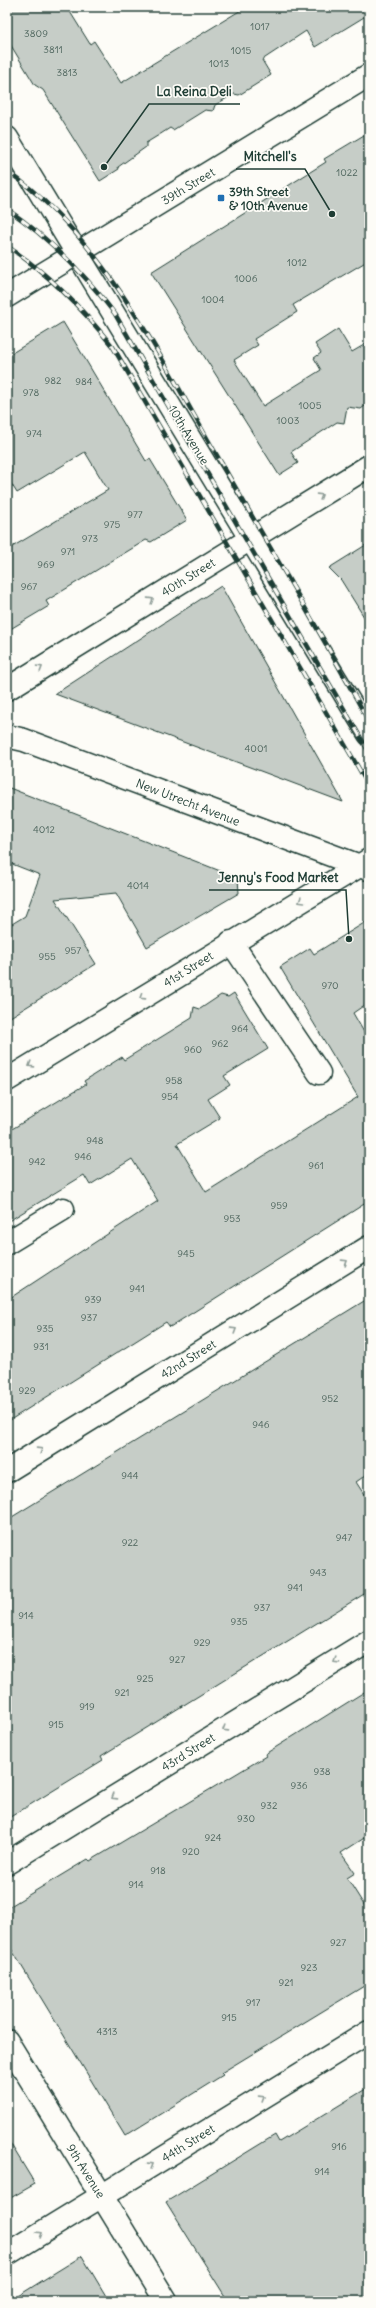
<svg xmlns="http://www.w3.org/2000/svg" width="376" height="2308" viewBox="0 0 376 2308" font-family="Delius,sans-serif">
<rect width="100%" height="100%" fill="#fdfcf7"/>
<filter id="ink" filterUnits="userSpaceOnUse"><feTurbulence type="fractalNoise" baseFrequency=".025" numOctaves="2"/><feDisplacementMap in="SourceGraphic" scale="8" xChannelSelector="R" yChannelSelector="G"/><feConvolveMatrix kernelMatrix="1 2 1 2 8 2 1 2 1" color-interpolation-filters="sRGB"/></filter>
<g filter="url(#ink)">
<path fill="#c6cdc7" stroke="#1f3d34" d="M7 7H67L90 44 94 41 121 83 246 7H369V14L315 47 306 31 262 60 271 75 239 95 234 94 215 105 213 111 205 110 173 130 170 128 159 135 146 143V147L118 167 119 169 100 181 43 90 35 85 7 39Z
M369 132V260L293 305 297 312 254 339 258 345 234 360 263 406 321 370 314 358 321 353 315 344 338 329 352 352 369 342V403L361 409 347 407 344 423 337 422 291 452 298 463 279 475 151 272 326 162 324 159Z
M63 322 146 461 150 459 187 520 151 542 146 540 46 601 49 606 7 631V550L108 490 85 452 17 493 7 477V356Z
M369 543V625L341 580 329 568Z
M221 586 343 802 55 694Z
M7 787 238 878 239 893 147 947 116 893 55 899 96 964 7 1019V927L25 916 40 875 7 862Z
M369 920V1002L353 1013 369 1041V1201L170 1327 166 1322 7 1422V1300L158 1201 132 1159 90 1185 84 1175 7 1222V1132L86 1084 84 1081 122 1057 124 1060 192 1018 194 1007 200 1009 221 995 228 997 234 993 268 1049 224 1076 230 1085 208 1099 220 1118 177 1144 206 1192 358 1097 280 967 310 948 314 954Z
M369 1298V1473L356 1482 369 1502V1591L101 1756 103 1760 7 1819V1520Z
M369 1689V1835L341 1853 355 1873 347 1878 369 1913V1983L221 2073 223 2075 125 2136 7 1942V1908L88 1859 90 1861 266 1756 265 1754Z
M369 2087V2301H228L166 2202 275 2135 279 2142Z
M7 2138 35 2184 7 2200Z
M82 2256 109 2301H10L56 2272Z"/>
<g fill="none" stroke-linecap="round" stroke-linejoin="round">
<defs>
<path id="minor" d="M7 138 369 734
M7 689 369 466
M7 736 24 740 368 869
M231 942 319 1073
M7 1080 369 860
M7 1243 63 1209
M7 1471 369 1247
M7 1863 369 1641
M7 2041 166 2301
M7 2254 369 2032"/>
<path id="major" d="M7 296 369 75"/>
</defs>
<use href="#minor" stroke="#1f3d34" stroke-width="25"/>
<use href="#major" stroke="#1f3d34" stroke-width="25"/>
<use href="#minor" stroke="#fdfcf7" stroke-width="22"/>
<use href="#major" stroke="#fdfcf7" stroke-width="22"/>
<defs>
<path id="rail" d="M7 171C105 238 163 364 222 464 271 550 322 634 369 722
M7 209C49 238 84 273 115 314L369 752
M7 246C49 274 82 308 113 347L369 786"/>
</defs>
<use href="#rail" stroke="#1f3d34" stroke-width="4.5"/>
<use href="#rail" stroke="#fdfcf7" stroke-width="3" stroke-dasharray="9" stroke-linecap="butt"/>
</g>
<defs><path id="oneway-chevron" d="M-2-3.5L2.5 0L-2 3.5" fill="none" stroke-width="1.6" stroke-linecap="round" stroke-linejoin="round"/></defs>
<g stroke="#8e9c96">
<use href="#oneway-chevron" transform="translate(320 496) rotate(-32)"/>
<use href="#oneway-chevron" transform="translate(151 600) rotate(-32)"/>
<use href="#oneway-chevron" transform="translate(40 668) rotate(-32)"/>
<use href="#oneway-chevron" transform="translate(301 901) rotate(149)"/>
<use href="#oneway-chevron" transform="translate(142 997) rotate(148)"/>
<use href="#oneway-chevron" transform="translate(31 1065) rotate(148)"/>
<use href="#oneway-chevron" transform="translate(345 1262) rotate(-32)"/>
<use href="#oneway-chevron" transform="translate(234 1330) rotate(-32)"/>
<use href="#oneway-chevron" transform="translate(40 1450) rotate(-32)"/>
<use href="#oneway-chevron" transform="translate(336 1661) rotate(148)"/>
<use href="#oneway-chevron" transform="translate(225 1729) rotate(148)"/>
<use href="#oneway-chevron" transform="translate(114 1797) rotate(148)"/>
<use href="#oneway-chevron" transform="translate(262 2098) rotate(-32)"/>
<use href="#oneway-chevron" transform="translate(151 2165) rotate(-32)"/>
<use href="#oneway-chevron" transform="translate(40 2234) rotate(-32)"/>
</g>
</g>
<rect fill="#1f6fb2" stroke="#fdfcf7" stroke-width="1.5" x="217" y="194" width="8" height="8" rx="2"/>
<g text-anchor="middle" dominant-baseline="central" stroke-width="3.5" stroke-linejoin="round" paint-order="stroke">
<g font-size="10" fill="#496159">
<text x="260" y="26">1017</text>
<text x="36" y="33">3809</text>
<text x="53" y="49">3811</text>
<text x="241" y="50">1015</text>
<text x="219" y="63">1013</text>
<text x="67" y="72">3813</text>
<text x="347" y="172">1022</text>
<text x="297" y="262">1012</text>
<text x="246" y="278">1006</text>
<text x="213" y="299">1004</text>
<text x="53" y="380">982</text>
<text x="84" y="381">984</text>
<text x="31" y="392">978</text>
<text x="310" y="405">1005</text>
<text x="288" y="420">1003</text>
<text x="34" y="433">974</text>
<text x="135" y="514">977</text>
<text x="112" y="524">975</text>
<text x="90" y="538">973</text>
<text x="68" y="551">971</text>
<text x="46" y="564">969</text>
<text x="29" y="586">967</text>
<text x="256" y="748">4001</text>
<text x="44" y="829">4012</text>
<text x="138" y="885">4014</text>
<text x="73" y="950">957</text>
<text x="47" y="956">955</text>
<text x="330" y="985">970</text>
<text x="240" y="1028">964</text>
<text x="220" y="1043">962</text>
<text x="193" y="1049">960</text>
<text x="174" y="1080">958</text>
<text x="170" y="1096">954</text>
<text x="95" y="1140">948</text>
<text x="83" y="1156">946</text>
<text x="37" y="1161">942</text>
<text x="316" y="1165">961</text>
<text x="279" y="1205">959</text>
<text x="232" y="1218">953</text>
<text x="186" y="1253">945</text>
<text x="137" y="1288">941</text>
<text x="93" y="1299">939</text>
<text x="89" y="1317">937</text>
<text x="45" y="1328">935</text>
<text x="41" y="1346">931</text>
<text x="27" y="1390">929</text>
<text x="330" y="1398">952</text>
<text x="261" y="1424">946</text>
<text x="130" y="1475">944</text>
<text x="344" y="1537">947</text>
<text x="130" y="1542">922</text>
<text x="318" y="1572">943</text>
<text x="295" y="1587">941</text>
<text x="262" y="1607">937</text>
<text x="26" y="1615">914</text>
<text x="239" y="1621">935</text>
<text x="202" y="1642">929</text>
<text x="177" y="1659">927</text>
<text x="145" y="1678">925</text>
<text x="122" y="1692">921</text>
<text x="87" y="1706">919</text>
<text x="56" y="1724">915</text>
<text x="322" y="1771">938</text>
<text x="299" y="1785">936</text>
<text x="269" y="1805">932</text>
<text x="246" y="1818">930</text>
<text x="213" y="1837">924</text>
<text x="191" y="1851">920</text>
<text x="158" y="1870">918</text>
<text x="136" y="1884">914</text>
<text x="338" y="1942">927</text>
<text x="309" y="1967">923</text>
<text x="286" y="1982">921</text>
<text x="253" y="2002">917</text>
<text x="229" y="2017">915</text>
<text x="107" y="2031">4313</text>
<text x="339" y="2146">916</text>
<text x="322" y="2171">914</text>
</g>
<g font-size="12" fill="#1f3d34" stroke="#fdfcf7">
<text transform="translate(188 186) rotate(-31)">39th Street</text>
<text transform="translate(189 435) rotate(59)">10th Avenue</text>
<text transform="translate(188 577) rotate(-32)">40th Street</text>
<text transform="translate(188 802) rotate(21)">New Utrecht Avenue</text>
<text transform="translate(188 969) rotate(-32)">41st Street</text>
<text transform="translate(188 1359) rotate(-32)">42nd Street</text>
<text transform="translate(188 1752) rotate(-32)">43rd Street</text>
<text transform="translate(188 2143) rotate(-32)">44th Street</text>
<text transform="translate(86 2171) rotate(58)">9th Avenue</text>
</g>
<g font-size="12" font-weight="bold" fill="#1f3d34" stroke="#fdfcf7" text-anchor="start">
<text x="229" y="191">39th Street<tspan x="229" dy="14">&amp; 10th Avenue</tspan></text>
</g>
</g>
<path fill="none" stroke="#1f3d34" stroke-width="1.5" d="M104 167L149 104H240M332 214L305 169H236M349 939L346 890H209"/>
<g fill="#1f3d34" stroke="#fdfcf7" stroke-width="1.5">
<circle cx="104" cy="167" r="4"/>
<circle cx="332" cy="214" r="4"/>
<circle cx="349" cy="939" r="4"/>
</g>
<g font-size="13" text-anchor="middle" font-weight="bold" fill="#1f3d34" stroke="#fdfcf7" stroke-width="3.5" stroke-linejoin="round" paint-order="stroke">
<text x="194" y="96">La Reina Deli</text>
<text x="270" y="161">Mitchell's</text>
<text x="278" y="882">Jenny's Food Market</text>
</g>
<rect width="376" height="2308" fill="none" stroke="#fdfcf7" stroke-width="24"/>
<rect x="12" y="12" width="352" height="2284" fill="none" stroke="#1f3d34" stroke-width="1.5" filter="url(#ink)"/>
</svg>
